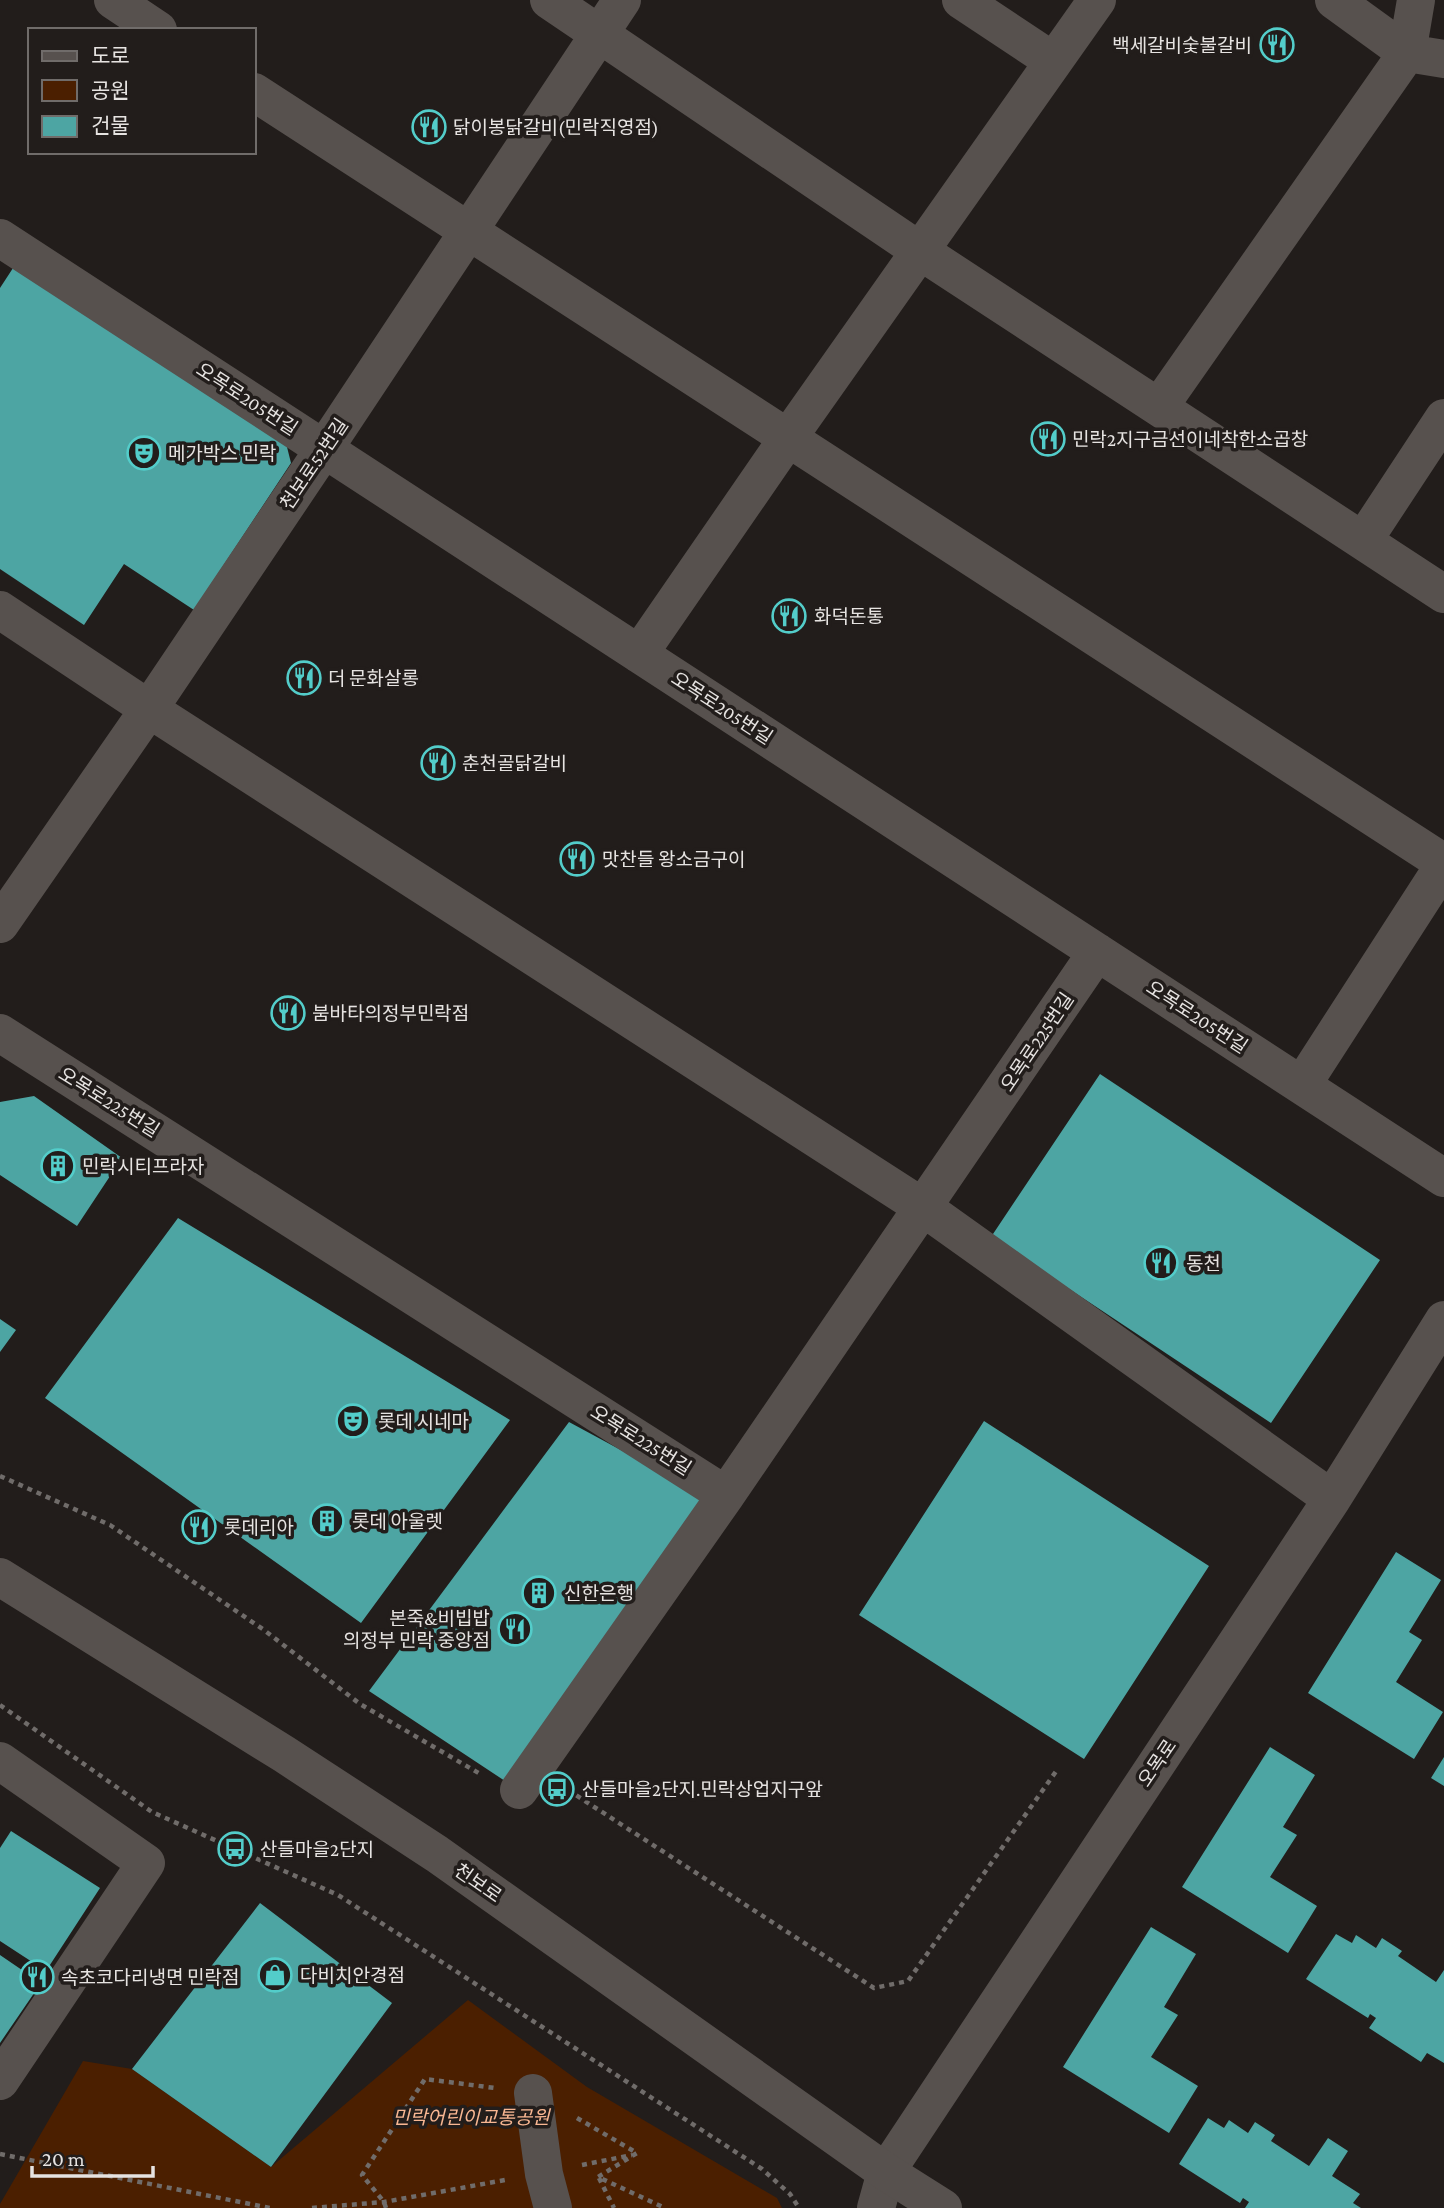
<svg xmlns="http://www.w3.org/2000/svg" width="1444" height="2208" viewBox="0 0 1444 2208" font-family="'Crimson Pro','Noto Sans KR',serif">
<rect width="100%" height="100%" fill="#221d1b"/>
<path fill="#4b1f00" d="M468 2000 587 2087 777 2198 782 2208H0V2204L83 2061 132 2069 271 2167Z"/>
<path fill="#4da5a3" d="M15 265 286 443 291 463 194 610 124 564 84 625 0 569V288Z
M1100 1074 1380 1260 1271 1423 991 1237Z
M34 1096 122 1158 77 1226 0 1175V1102Z
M178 1218 510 1420 361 1623 45 1398Z
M0 1319 16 1330 0 1352Z
M984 1421 1209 1566 1084 1759 859 1615Z
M569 1422 706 1496 505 1781 369 1691Z
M1396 1552 1441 1580 1409 1632 1422 1640 1396 1682 1443 1712 1414 1759 1308 1693Z
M1270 1747 1315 1775 1283 1827 1297 1835 1270 1877 1317 1906 1288 1953 1182 1887Z
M1444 1757V1786L1431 1778Z
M11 1831 100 1888 46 1971 0 1941V1848Z
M260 1903 392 2003 271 2167 132 2069Z
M1151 1927 1196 1954 1164 2007 1178 2015 1151 2057 1198 2086 1169 2133 1063 2067Z
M1336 1934 1352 1943 1356 1935 1376 1948 1382 1938 1402 1951 1398 1956 1436 1982 1444 1970V2063L1427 2053 1421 2062 1369 2028 1376 2018 1370 2014 1368 2018 1306 1979Z
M0 1955 41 1983 0 2043Z
M1208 2118 1224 2128 1229 2120 1248 2133 1255 2122 1275 2135 1271 2141 1309 2166 1328 2138 1348 2151 1332 2176 1360 2194 1353 2203 1361 2208H1245L1249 2202 1243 2198 1240 2203 1179 2164Z"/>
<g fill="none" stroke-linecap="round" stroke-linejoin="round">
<path stroke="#706c6a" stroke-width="4.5" stroke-dasharray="5 5" stroke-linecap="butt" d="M0 1476 110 1525 264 1630 360 1704 482 1775
M0 1705 152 1812 338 1895 762 2169 790 2194 799 2208
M568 1790 874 1988 908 1981 1057 1770
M577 2118 637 2153 598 2177 665 2208
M0 2154 270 2208
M582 2165 632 2155
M599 2178 614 2208
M312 2208 384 2202 505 2180
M386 2208 384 2202 362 2175 425 2079 495 2088"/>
<path stroke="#57514e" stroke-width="38" d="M113 0 158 30
M549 0 920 251 1444 594
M961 0 1053 61
M1334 0 1407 53 1444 59
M254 92 1444 863
M0 238 1444 1178
M1159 407 1407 53 1416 0
M1363 541 1444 418
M0 610 149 709 924 1208 1332 1499
M639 654 788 438 1097 0
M0 924 149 709 324 449 622 0
M0 1033 726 1495 1097 952
M1302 1085 1444 865
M0 1761 146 1863 0 2081
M519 1790 726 1495
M533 2093 544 2174 553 2208
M876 2208 886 2172 1332 1499 1444 1320"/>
<path stroke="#57514e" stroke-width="38" d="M0 1577 284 1754 437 1854 886 2172 943 2208"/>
</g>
<defs>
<symbol id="restaurant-ring" viewBox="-11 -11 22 22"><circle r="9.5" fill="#221d1b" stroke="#53cdca" stroke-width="1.5"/><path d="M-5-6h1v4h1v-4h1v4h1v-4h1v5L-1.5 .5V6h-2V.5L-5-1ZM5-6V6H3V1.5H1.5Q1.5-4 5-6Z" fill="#53cdca"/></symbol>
<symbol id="theatre-ring" viewBox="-11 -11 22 22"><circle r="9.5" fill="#221d1b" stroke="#53cdca" stroke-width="1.5"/><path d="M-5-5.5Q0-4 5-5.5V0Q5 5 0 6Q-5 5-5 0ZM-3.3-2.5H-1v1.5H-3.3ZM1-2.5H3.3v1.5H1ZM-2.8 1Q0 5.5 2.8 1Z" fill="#53cdca"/></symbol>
<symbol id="building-ring" viewBox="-11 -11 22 22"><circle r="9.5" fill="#221d1b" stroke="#53cdca" stroke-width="1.5"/><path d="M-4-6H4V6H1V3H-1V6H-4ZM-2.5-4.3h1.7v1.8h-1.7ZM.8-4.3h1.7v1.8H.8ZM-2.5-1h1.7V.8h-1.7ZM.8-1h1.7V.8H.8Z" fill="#53cdca"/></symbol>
<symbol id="bus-ring" viewBox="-11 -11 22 22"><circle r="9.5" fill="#221d1b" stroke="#53cdca" stroke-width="1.5"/><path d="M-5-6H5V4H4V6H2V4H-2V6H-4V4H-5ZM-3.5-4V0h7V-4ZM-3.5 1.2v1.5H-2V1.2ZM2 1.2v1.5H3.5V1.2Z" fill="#53cdca"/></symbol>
<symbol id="shop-ring" viewBox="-11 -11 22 22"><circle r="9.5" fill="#221d1b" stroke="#53cdca" stroke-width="1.5"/><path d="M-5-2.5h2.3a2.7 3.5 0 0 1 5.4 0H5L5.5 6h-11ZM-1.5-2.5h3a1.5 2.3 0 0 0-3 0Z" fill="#53cdca"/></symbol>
</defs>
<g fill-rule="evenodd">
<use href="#restaurant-ring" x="1258" y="26" width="38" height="38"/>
<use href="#restaurant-ring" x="410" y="108" width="38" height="38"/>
<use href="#restaurant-ring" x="1029" y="420" width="38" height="38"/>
<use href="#theatre-ring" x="125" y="434" width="38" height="38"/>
<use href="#restaurant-ring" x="770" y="597" width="38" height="38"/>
<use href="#restaurant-ring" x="285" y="659" width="38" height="38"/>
<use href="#restaurant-ring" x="419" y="744" width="38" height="38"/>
<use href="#restaurant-ring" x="558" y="840" width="38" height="38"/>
<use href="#restaurant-ring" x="269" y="994" width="38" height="38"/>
<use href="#building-ring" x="39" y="1147" width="38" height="38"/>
<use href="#restaurant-ring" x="1142" y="1244" width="38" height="38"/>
<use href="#theatre-ring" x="334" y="1402" width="38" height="38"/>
<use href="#building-ring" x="308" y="1502" width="38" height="38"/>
<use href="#restaurant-ring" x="180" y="1508" width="38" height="38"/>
<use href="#building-ring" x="520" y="1574" width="38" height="38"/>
<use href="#restaurant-ring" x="496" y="1610" width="38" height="38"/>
<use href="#bus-ring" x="538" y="1770" width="38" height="38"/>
<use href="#bus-ring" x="216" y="1830" width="38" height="38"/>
<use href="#shop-ring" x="256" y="1956" width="38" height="38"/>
<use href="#restaurant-ring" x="18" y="1958" width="38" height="38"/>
</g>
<g text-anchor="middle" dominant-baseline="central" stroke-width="7" stroke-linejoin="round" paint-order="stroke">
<g font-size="19" fill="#e6e3e1" stroke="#221d1b" text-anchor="start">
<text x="1252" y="45" text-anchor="end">백세갈비숯불갈비</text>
<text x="453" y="127">닭이봉닭갈비(민락직영점)</text>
<text x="1072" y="439">민락2지구금선이네착한소곱창</text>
<text x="168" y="453">메가박스 민락</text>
<text x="814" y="616">화덕돈통</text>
<text x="328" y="678">더 문화살롱</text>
<text x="462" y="763">춘천골닭갈비</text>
<text x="602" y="859">맛찬들 왕소금구이</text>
<text x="312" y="1013">붐바타의정부민락점</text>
<text x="82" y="1166">민락시티프라자</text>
<text x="1186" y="1263">동천</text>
<text x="378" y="1421">롯데 시네마</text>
<text x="352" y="1521">롯데 아울렛</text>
<text x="224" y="1527">롯데리아</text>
<text x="564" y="1593">신한은행</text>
<text x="490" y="1618" text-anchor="end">본죽&amp;비빕밥<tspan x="490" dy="22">의정부 민락 중앙점</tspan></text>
<text x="582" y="1789">산들마을2단지.민락상업지구앞</text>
<text x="260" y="1849">산들마을2단지</text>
<text x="300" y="1975">다비치안경점</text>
<text x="61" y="1977">속초코다리냉면 민락점</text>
</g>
<g font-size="19" fill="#e6e3e1" stroke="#221d1b">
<text transform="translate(247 399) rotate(33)">오목로205번길</text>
<text transform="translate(314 464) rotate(-56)">천보로52번길</text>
<text transform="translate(722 708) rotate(33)">오목로205번길</text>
<text transform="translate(1197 1017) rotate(33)">오목로205번길</text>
<text transform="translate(1037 1042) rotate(-56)">오목로225번길</text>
<text transform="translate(109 1102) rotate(32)">오목로225번길</text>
<text transform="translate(641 1440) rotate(32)">오목로225번길</text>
<text transform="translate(1157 1763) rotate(-56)">오목로</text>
<text transform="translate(478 1883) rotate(35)">천보로</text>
</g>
<g font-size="19" font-style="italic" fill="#f9b792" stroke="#221d1b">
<text x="471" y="2117">민락어린이교통공원</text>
</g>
</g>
<rect x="28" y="28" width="228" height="126" fill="#221d1b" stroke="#706c6a" stroke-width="2"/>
<rect x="42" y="51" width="35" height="10" fill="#57514e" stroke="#706c6a" stroke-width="2"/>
<text x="91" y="63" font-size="21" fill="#e6e3e1">도로</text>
<rect x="42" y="80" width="35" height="21" fill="#4b1f00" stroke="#706c6a" stroke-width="2"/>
<text x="91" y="98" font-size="21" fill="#e6e3e1">공원</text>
<rect x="42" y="116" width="35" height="21" fill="#4da5a3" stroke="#706c6a" stroke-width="2"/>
<text x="91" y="133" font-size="21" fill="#e6e3e1">건물</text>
<path d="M32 2166v10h121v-10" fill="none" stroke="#e6e3e1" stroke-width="3.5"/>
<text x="42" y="2166" font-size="21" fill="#e6e3e1" stroke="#221d1b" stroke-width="5" paint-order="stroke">20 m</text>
</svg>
